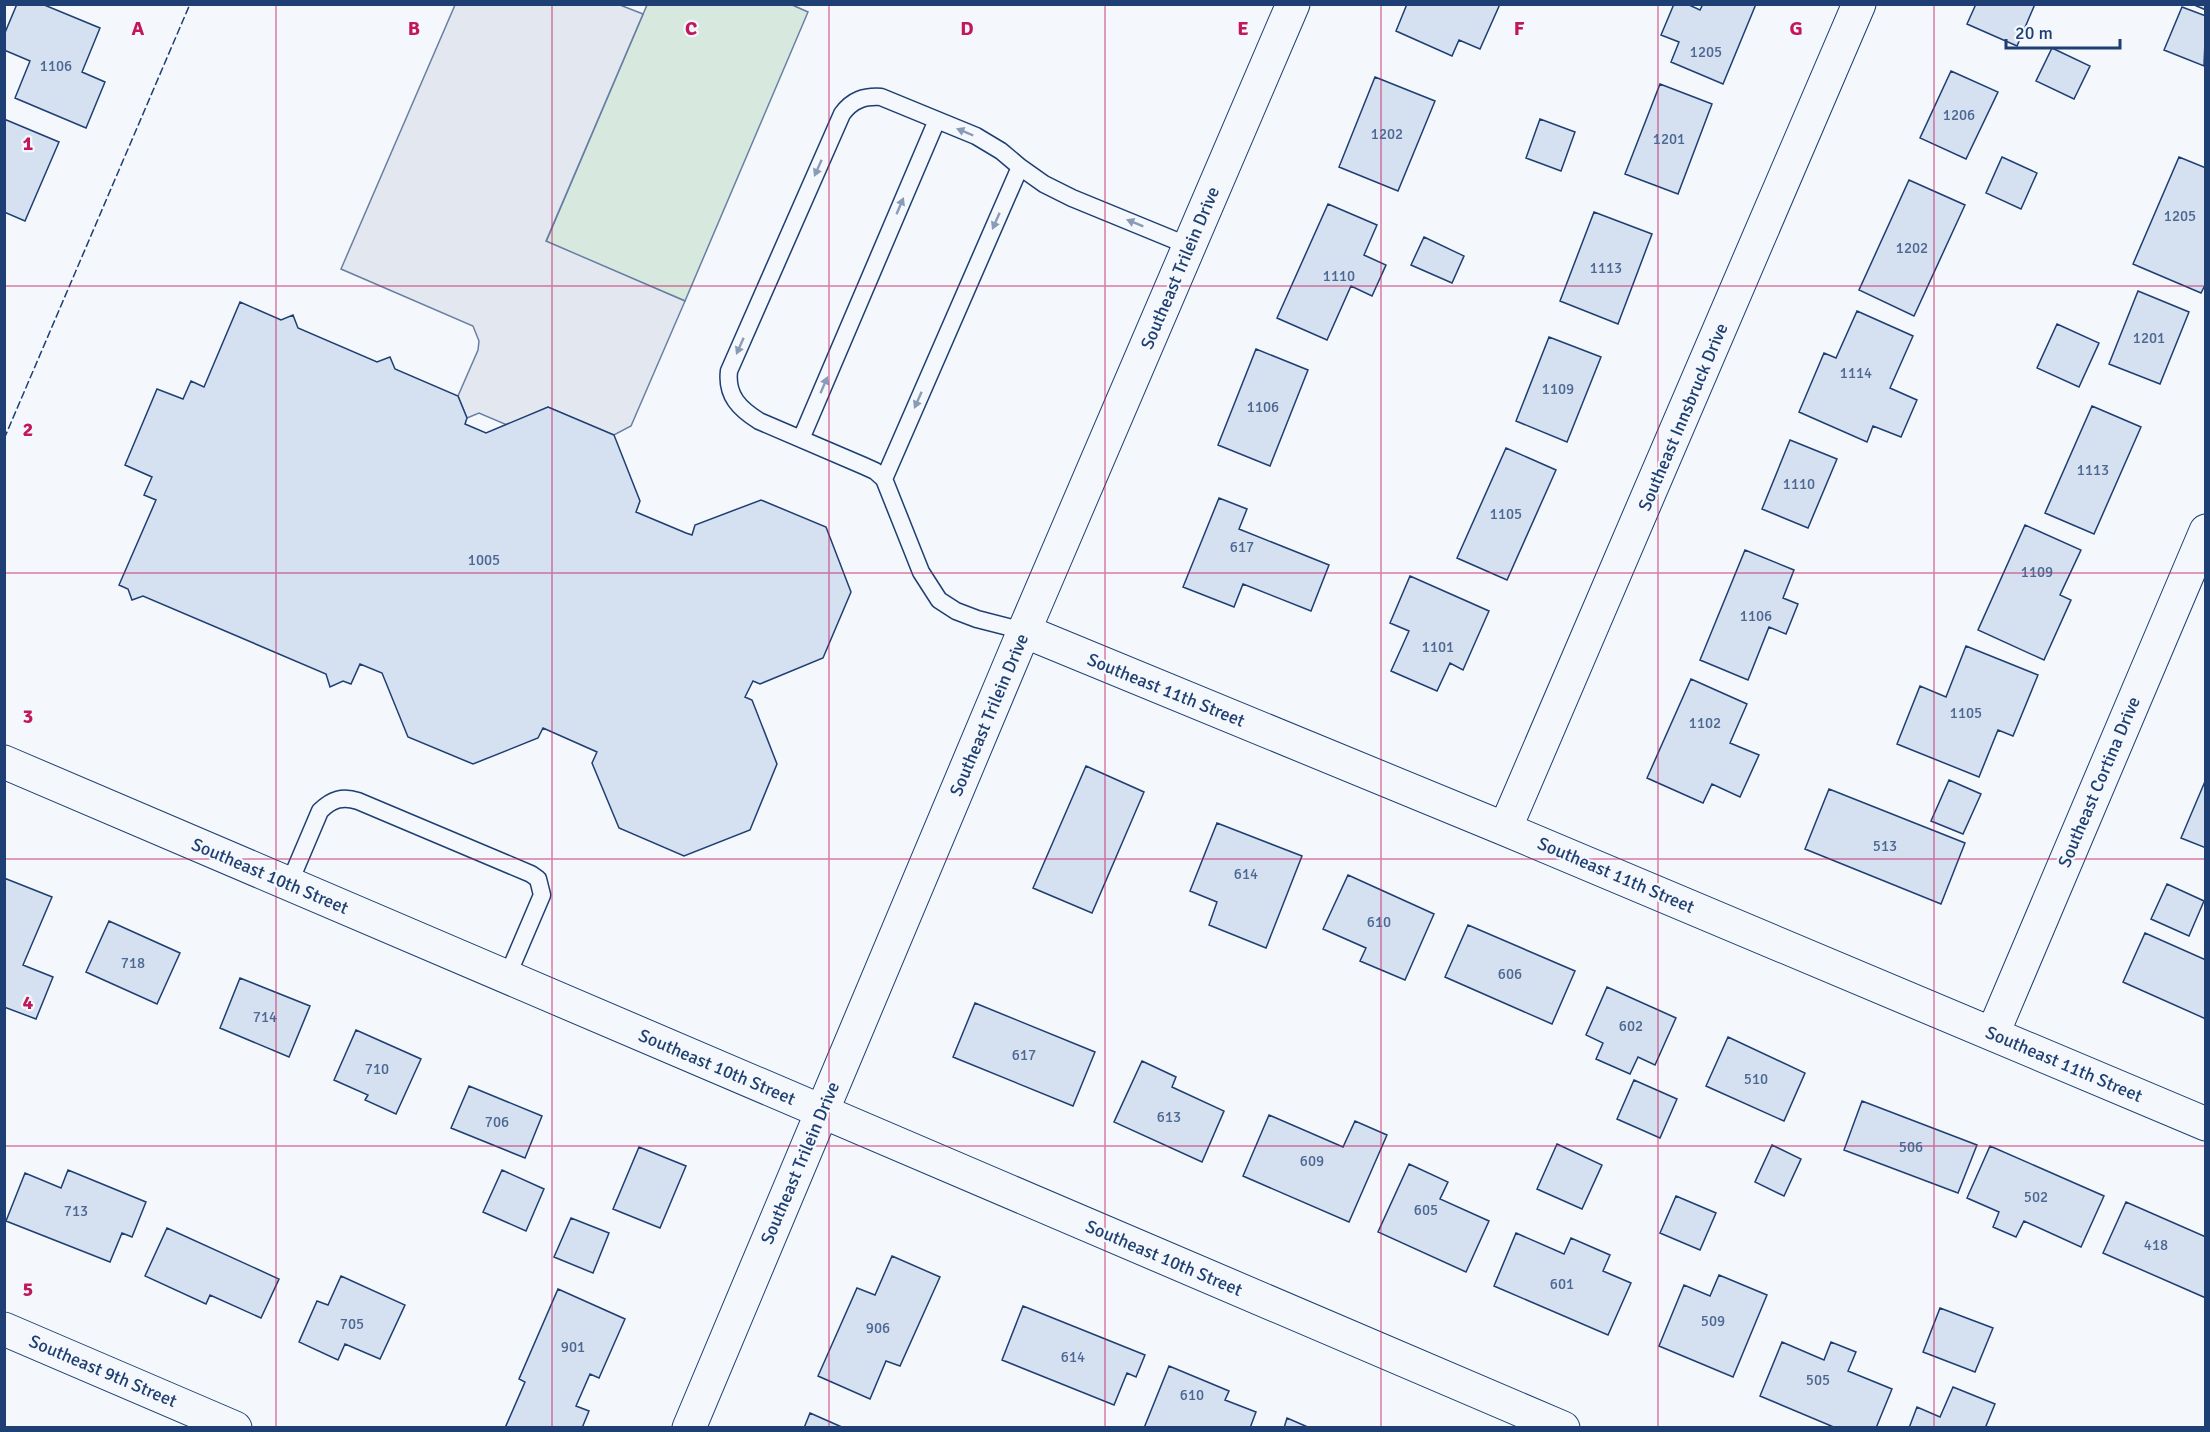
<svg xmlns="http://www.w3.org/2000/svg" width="2210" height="1432" viewBox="0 0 2210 1432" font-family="Signika,sans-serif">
<rect width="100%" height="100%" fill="#f4f7fb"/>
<path fill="#d7e8df" stroke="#687fa3" stroke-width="1.5" d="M790 4 808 12 685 301 546 242 647 5Z"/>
<path fill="#e3e8f0" stroke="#687fa3" stroke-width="1.5" d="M455 5H620L643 14 546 241 685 301 631 426 614 435 548 407 507 425 479 413 467 418 458 396 478 350 479 341 473 326 341 269Z"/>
<path fill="#d5e0f0" stroke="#1d3f73" stroke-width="1.5" d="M17 4H42L100 28 82 72 105 82 86 128 15 98 30 61 4 50V35Z
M1407 4H1500L1480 49 1459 40 1452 56 1396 31Z
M1674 4H1687L1700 10 1703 4H1756L1723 84 1671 62 1679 42 1661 35Z
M1976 4H2035L2017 46 1967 24Z
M2192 4H2206V10Z
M2182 7 2206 16 2204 66 2164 50Z
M2052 48 2090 66 2074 99 2036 81Z
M1951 71 1998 92 1966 159 1920 138Z
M1375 77 1435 101 1398 191 1339 167Z
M1660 84 1712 104 1678 194 1625 174Z
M4 119 59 142 25 221 4 212Z
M1540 119 1575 132 1561 171 1526 158Z
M2002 157 2037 173 2021 209 1986 193Z
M2179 157 2206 168V283L2201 293 2133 264Z
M1909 180 1965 205 1914 316 1859 290Z
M1328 204 1377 225 1364 255 1386 265 1372 296 1351 286 1327 340 1277 318Z
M1594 212 1652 234 1618 324 1560 301Z
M1424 237 1464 256 1452 283 1411 265Z
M2138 291 2189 312 2160 384 2109 364Z
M240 302 281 320 293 315 298 328 377 362 390 357 395 369 458 396 467 418 465 424 486 433 548 407 614 435 640 501 636 512 686 533 692 535 695 525 761 500 826 527 851 592 823 658 760 684 753 681 745 697 752 700 777 764 750 830 684 856 619 828 592 763 597 752 543 728 538 738 473 764 408 737 382 673 360 664 351 684 343 681 330 687 326 674 143 596 132 600 128 589 119 585 156 500 144 495 152 477 125 465 157 389 183 399 191 381 204 387Z
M1857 311 1913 336 1890 388 1917 400 1901 437 1873 426 1867 442 1799 412 1824 353 1836 358Z
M2057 324 2099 343 2079 387 2037 368Z
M1549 337 1601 357 1567 442 1516 421Z
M1256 349 1308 370 1270 466 1218 445Z
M2092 406 2141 427 2094 534 2045 513Z
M1790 440 1837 459 1808 528 1762 509Z
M1506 448 1556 470 1507 580 1457 558Z
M1219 498 1247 509 1239 529 1329 565 1311 611 1243 584 1234 607 1183 587Z
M2025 525 2081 550 2060 595 2071 600 2044 660 1978 630Z
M1745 550 1794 570 1783 598 1798 604 1786 634 1769 627 1748 680 1700 660Z
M1410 576 1489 611 1463 670 1450 663 1437 691 1391 671 1409 631 1390 623Z
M1966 646 2038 675 2013 736 1998 730 1979 777 1897 744 1920 686 1946 697Z
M1691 679 1747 704 1730 743 1759 755 1740 797 1712 784 1703 803 1647 778Z
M1086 766 1144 792 1092 913 1033 888Z
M2206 779V848L2181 838Z
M1949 780 1981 794 1963 834 1931 821Z
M1829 789 1965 843 1941 904 1805 849Z
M1217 823 1302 856 1266 948 1209 925 1217 902 1190 891Z
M1348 875 1434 914 1405 980 1360 961 1366 948 1323 929Z
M4 878 52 897 23 965 53 977 36 1019 4 1007Z
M2167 884 2204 901 2189 936 2151 919Z
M109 921 180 953 157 1004 86 972Z
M1468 925 1575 971 1552 1024 1445 977Z
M2145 933 2206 960V1019L2123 982Z
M240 978 310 1006 289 1057 220 1028Z
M1607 987 1676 1018 1655 1065 1638 1057 1630 1074 1596 1059 1603 1043 1586 1035Z
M975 1003 1095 1052 1073 1106 953 1057Z
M356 1030 421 1059 396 1114 365 1100 368 1095 334 1080Z
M1728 1037 1805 1073 1784 1121 1706 1086Z
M1142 1061 1176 1077 1172 1087 1224 1111 1202 1162 1114 1122Z
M1634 1080 1677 1099 1660 1138 1617 1119Z
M469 1086 542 1116 525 1158 451 1128Z
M1862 1101 1977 1145 1958 1193 1844 1150Z
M1269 1115 1343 1147 1355 1121 1387 1135 1349 1222 1243 1176Z
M1557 1144 1602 1165 1582 1209 1537 1189Z
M1772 1145 1801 1159 1784 1196 1755 1182Z
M1990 1146 2104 1196 2081 1247 2024 1221 2016 1237 1993 1227 1999 1212 1967 1198Z
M639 1147 686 1166 660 1228 613 1209Z
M1409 1164 1448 1182 1440 1199 1489 1221 1466 1272 1378 1232Z
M68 1170 146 1202 132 1237 122 1233 110 1262 6 1221 25 1173 61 1188Z
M502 1170 544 1189 526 1231 483 1212Z
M1676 1196 1716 1213 1700 1250 1660 1233Z
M2126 1202 2206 1237V1298L2103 1253Z
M571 1218 609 1233 593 1273 554 1257Z
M167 1228 279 1279 261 1318 210 1295 206 1304 145 1276Z
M1516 1233 1564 1254 1571 1238 1610 1255 1603 1271 1631 1283 1608 1335 1494 1286Z
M892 1256 940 1277 900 1366 886 1361 870 1399 818 1376 857 1288 875 1295Z
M1719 1275 1767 1295 1733 1377 1659 1346 1684 1285 1710 1296Z
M341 1276 405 1305 380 1359 345 1344 338 1360 299 1342 317 1301 328 1305Z
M558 1289 625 1319 599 1378 590 1374 576 1406 589 1411 582 1428H505L525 1382 519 1379Z
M1023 1306 1145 1355 1136 1377 1127 1373 1114 1405 1002 1360Z
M1940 1308 1993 1328 1975 1372 1923 1352Z
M1782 1342 1824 1360 1831 1342 1856 1352 1848 1371 1892 1389 1876 1428H1836L1760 1396Z
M1169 1366 1229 1391 1225 1400 1256 1412 1250 1428H1144Z
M1953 1387 1995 1404 1986 1426 1989 1428H1909L1917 1407 1940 1417Z
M810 1413 844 1428H804Z
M1287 1418 1310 1428H1284Z"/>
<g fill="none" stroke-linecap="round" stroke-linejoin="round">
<defs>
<path id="service" d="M801 439 937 120
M884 479 1020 167
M1024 631 977 619 956 611 939 600 921 572 884 479 875 471 864 466 759 421C740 409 726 396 729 371L842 114C852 100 864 96 881 97L976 136 1001 151 1020 167 1044 184 1072 198 1189 246
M289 884 320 811C332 799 343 796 358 801L531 874 538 879 542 895 507 977"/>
<path id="minor" d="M1024 631 1505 829 2206 1124
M4 762 1563 1428
M1505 829 1859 4
M1993 1033 2206 531
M4 1329 235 1428"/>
<path id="tertiary" d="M689 1428 1024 631 1293 4"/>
</defs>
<use href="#service" stroke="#1d3f73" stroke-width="19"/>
<use href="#minor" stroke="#1d3f73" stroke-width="35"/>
<use href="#tertiary" stroke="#1d3f73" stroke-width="35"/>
<use href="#service" stroke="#f4f7fb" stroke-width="16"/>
<use href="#minor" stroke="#f4f7fb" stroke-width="33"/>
<use href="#tertiary" stroke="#f4f7fb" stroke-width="33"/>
<path stroke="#1d3f73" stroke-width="1.5" stroke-dasharray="8 3" stroke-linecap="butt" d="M4 439 190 4"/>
</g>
<defs><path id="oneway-solid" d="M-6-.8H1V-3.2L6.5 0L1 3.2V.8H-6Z" transform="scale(1.5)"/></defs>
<g fill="#889bb7">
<use href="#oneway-solid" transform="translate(965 132) rotate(-157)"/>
<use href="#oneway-solid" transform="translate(818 168) rotate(114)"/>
<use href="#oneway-solid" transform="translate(900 206) rotate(-67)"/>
<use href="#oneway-solid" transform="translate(996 221) rotate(114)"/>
<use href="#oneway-solid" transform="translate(1135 223) rotate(-158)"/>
<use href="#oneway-solid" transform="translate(740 346) rotate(114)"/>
<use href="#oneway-solid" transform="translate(824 385) rotate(-67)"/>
<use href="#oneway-solid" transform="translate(918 400) rotate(114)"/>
</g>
<path fill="none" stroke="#c2185b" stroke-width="1.5" stroke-opacity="0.55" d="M276 4V1428M552 4V1428M829 4V1428M1105 4V1428M1381 4V1428M1658 4V1428M1934 4V1428M4 286H2206M4 573H2206M4 859H2206M4 1146H2206"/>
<g text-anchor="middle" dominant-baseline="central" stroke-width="4.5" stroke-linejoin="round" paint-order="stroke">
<g font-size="15" fill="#4b6792">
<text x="1706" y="52">1205</text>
<text x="56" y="66">1106</text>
<text x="1959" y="115">1206</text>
<text x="1387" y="134">1202</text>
<text x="1669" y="139">1201</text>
<text x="2180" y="216">1205</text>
<text x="1912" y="248">1202</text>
<text x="1606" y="268">1113</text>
<text x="1339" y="276">1110</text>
<text x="2149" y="338">1201</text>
<text x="1856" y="373">1114</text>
<text x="1558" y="389">1109</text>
<text x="1263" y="407">1106</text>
<text x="2093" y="470">1113</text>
<text x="1799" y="484">1110</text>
<text x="1506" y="514">1105</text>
<text x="1242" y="547">617</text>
<text x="484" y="560">1005</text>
<text x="2037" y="572">1109</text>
<text x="1756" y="616">1106</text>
<text x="1438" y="647">1101</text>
<text x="1966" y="713">1105</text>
<text x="1705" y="723">1102</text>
<text x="1885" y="846">513</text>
<text x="1246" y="874">614</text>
<text x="1379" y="922">610</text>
<text x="133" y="963">718</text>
<text x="1510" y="974">606</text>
<text x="265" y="1017">714</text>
<text x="1631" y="1026">602</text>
<text x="1024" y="1055">617</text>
<text x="377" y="1069">710</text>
<text x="1756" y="1079">510</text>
<text x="1169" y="1117">613</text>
<text x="497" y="1122">706</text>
<text x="1911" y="1147">506</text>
<text x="1312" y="1161">609</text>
<text x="2036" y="1197">502</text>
<text x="1426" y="1210">605</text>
<text x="76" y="1211">713</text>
<text x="2156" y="1245">418</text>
<text x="1562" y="1284">601</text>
<text x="1713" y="1321">509</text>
<text x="352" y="1324">705</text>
<text x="878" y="1328">906</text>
<text x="573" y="1347">901</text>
<text x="1073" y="1357">614</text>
<text x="1818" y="1380">505</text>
<text x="1192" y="1395">610</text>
</g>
<g font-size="18" fill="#1d3f73" stroke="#f4f7fb">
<text transform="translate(1180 268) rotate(-67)">Southeast Trilein Drive</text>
<text transform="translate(1683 417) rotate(-67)">Southeast Innsbruck Drive</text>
<text transform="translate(1166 690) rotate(22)">Southeast 11th Street</text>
<text transform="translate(989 715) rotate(-67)">Southeast Trilein Drive</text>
<text transform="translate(2099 782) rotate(-67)">Southeast Cortina Drive</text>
<text transform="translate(1616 875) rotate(23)">Southeast 11th Street</text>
<text transform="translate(270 876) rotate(23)">Southeast 10th Street</text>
<text transform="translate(2064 1064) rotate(23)">Southeast 11th Street</text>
<text transform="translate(717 1067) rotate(23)">Southeast 10th Street</text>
<text transform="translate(800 1163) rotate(-67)">Southeast Trilein Drive</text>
<text transform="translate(1164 1258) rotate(23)">Southeast 10th Street</text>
<text transform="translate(103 1371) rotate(23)">Southeast 9th Street</text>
</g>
</g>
<g font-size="20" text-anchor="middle" font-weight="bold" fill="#c2185b" stroke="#f4f7fb" stroke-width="4.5" stroke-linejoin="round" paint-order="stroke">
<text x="138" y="35">A</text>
<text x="414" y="35">B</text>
<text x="691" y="35">C</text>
<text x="967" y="35">D</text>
<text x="1243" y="35">E</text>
<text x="1519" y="35">F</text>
<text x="1796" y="35">G</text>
<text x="28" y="150">1</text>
<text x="28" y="436">2</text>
<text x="28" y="723">3</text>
<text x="28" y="1009">4</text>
<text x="28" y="1296">5</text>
</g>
<rect width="2210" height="1432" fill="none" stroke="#1d3f73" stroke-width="12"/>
<path d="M2006 39v9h114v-9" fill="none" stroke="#1d3f73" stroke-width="3"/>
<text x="2015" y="39" font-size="18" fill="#1d3f73" stroke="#f4f7fb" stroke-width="4.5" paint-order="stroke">20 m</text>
</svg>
